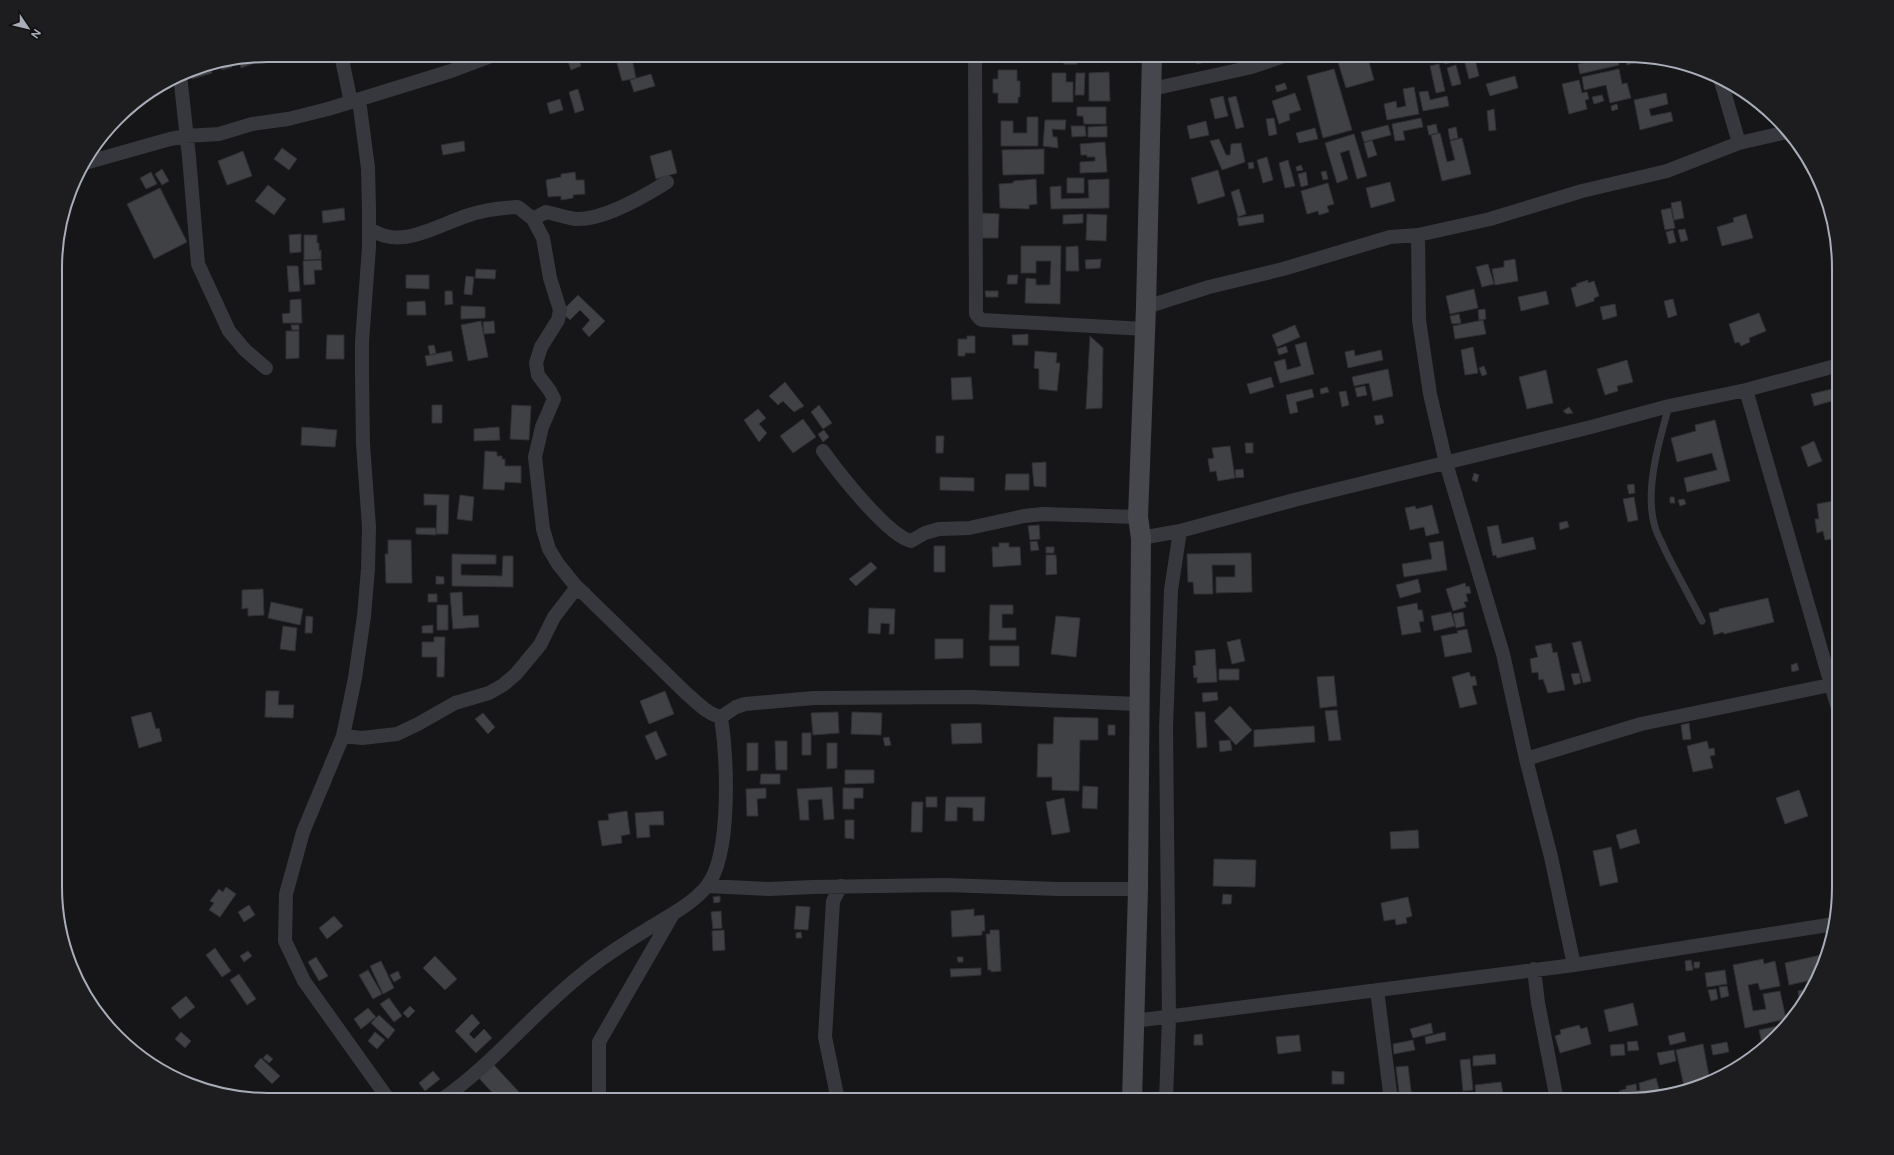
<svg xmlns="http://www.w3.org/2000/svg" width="1894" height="1155" viewBox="0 0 1894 1155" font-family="Figtree,sans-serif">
<rect width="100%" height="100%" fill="#161618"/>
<path fill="#404145" stroke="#303034" d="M566 55H577L581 66 571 70Z
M614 55H633V56L617 62Z
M1015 55H1034V62H1015Z
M1036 55H1047V62H1036Z
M1190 55H1233L1197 64 1196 59 1191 60Z
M1360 55H1367L1374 80 1346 88 1338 62Z
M1443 55H1474L1479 76 1469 79 1464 59 1445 64Z
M1608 55H1617L1619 65 1580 74 1578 64 1608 57Z
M1624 55H1626L1649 58 1627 65Z
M1064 56H1076L1077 64H1064Z
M253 58 255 63 241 68 239 61Z
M632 59 636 78 622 81 617 63Z
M231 62 232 67 222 70 220 65Z
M1439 64 1445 91 1436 93 1430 66Z
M1456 65 1461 84 1452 86 1447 68Z
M210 67 212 73 192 79 190 71Z
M1334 69 1352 130 1323 138 1307 76Z
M1619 69 1622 84 1627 83 1631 98 1610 103 1606 85 1584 90 1582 77Z
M998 70H1017V81H1020V97H1018V103H998V93H993V79H998Z
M1109 72 1110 101H1089V73Z
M1052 73H1066V82H1073V102H1052Z
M1076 73H1085L1084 95H1075Z
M651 74 655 86 634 92 630 80Z
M1515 76 1518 88 1490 96 1486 84Z
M1579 80 1582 93 1587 92 1589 99 1585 100 1587 109 1569 114 1562 84Z
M1285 83 1287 89 1277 92 1275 86Z
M1414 87 1419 114 1387 120 1384 104 1396 101 1397 108 1406 106 1403 89Z
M578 89 584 110 575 113 569 92Z
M1428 91 1430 100 1447 96 1449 106 1423 111 1419 92Z
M1295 93 1301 110 1289 114 1290 120 1279 124 1272 101Z
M1666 93 1668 104 1649 109 1651 116 1671 112 1673 121 1640 130 1634 100Z
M1602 95 1604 101 1594 104 1592 97Z
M1223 96 1228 116 1215 119 1210 99Z
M1236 96 1244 127 1236 129 1228 98Z
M560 99 563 110 550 114 547 103Z
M1617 104 1618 109 1612 111 1611 106Z
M1077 107H1106V124H1084L1083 116H1077Z
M1494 109 1496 130 1489 131 1487 111Z
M1027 117H1038V146H1001V121H1013V133H1027Z
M1274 118 1277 134 1269 136 1266 119Z
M1421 118 1423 127 1403 131 1405 140 1395 141 1392 124Z
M1045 120H1066L1065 130 1052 129 1053 137H1057L1058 148 1043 146Z
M1206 121 1209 135 1190 139 1187 126Z
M1436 124 1438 133 1429 135 1427 126Z
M1388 125 1391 135 1364 142 1361 132Z
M1071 126H1085L1086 136 1072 137Z
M1107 126V137H1088V127Z
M1456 127 1458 138 1450 140 1448 129Z
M1315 128 1318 139 1299 143 1296 133Z
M1440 133 1447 162 1455 160 1450 141 1462 138 1471 174 1442 181 1431 135Z
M1354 134 1367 176 1357 179 1349 150 1340 153 1348 179 1337 183 1325 143Z
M1219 139 1226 155H1230L1231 144 1241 143 1245 162 1222 170 1210 141Z
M1372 140 1377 155 1368 158 1364 143Z
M464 141 465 151 443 155 441 145Z
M1105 142 1107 172 1080 173V162L1095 161V157H1087V155H1081L1080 144Z
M282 148 297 159 289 170 274 159Z
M1044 149V174L1003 175 1002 150Z
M671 150 677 173 656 179 650 156Z
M243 151 252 176 227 185 218 161Z
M1267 157 1273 180 1263 183 1257 160Z
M1288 160 1295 186 1285 188 1279 163Z
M1253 162 1254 168 1249 169 1248 163Z
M1301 165 1303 170 1297 171 1296 167Z
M162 169 169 181 162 185 155 174Z
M1218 170 1225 196 1198 204 1191 178Z
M1326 171 1328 179 1323 180 1321 172Z
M151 172 157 184 146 189 140 178Z
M575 172 576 180H584L585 194 573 195V198L561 200V196L548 197 546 180 561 177V174Z
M1306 172 1308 185 1301 187 1298 174Z
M1067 178H1084V193H1067Z
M1036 179 1037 204 1029 205V209L1000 208 999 184 1013 183 1014 181Z
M1109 179V208L1051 209 1050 187 1061 186V199L1089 198 1088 180Z
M1390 182 1395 201 1371 208 1366 188Z
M1328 183 1334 204 1327 206 1329 212 1319 215 1318 211 1307 214 1301 191Z
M268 185 286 199 274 215 255 201Z
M160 188 187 242 154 259 127 204Z
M1239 189 1246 214 1238 217 1231 192Z
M1681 201 1684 218 1674 220 1671 203Z
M344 208 345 220 323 223 322 211Z
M1671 208 1675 228 1665 230 1661 210Z
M982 213 999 214 998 238H981Z
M1083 214V223L1063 224V215Z
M1087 214 1107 215 1106 241 1086 240Z
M1263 214 1264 222 1239 226 1237 218Z
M1746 214 1753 238 1722 246 1717 227 1734 222 1733 218Z
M1685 229 1688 240 1681 242 1678 230Z
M1673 230 1676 242 1669 244 1666 232Z
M301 234V252L290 253 289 235Z
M304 235H317V243H319V251L321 250V259L304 260Z
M1021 246H1061L1060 304 1025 303 1026 278 1036 279V285H1050L1051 261H1036V273H1021Z
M1078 246 1079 271H1066V247Z
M1101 259 1100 268 1086 269 1085 260Z
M1515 259 1518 281 1495 285 1492 269 1504 267V261Z
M321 260 322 270H314L315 284 304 285 303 261Z
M1488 264 1494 284 1482 287 1476 267Z
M287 266H298L300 291 289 292Z
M476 269 496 270 495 279 475 278Z
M406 275H429V289L406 288Z
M1008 275H1018L1017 284H1007Z
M466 276 474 277 472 295 464 294Z
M1588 280V283L1594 281 1599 296 1594 298V301L1576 307 1571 288 1577 286 1576 284Z
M1474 289 1478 308 1450 314 1446 296Z
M445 291H452L453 304 445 305Z
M985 291H998V297H986Z
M1546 291 1549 304 1521 311 1518 297Z
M578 295 605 321 589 337 582 329 590 320 580 310 570 320 561 312Z
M301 299 302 323H283L282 314 290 313V300Z
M1673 299 1677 315 1668 318 1664 301Z
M425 301 426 315H407V302Z
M1615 304 1617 316 1603 320 1600 307Z
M461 306 485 307V318L461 319Z
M1485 309 1486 319 1479 320 1478 310Z
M1759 313 1766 331 1749 338 1750 342 1741 346 1739 342 1735 343 1729 324Z
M1459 314 1461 323 1452 324 1450 316Z
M1483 320 1486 334 1455 339 1453 326Z
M481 321 488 357 468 361 461 325Z
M494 321 495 333 484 334 483 322Z
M291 325H299V330H292Z
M1295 325 1300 337 1277 347 1272 335Z
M286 331H299V358L286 359Z
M1028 334V345H1013L1012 335Z
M327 335H344V359H326Z
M967 336H975V353H965V356H958V339H967Z
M1090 336 1103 348 1102 408 1086 409Z
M1306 342 1314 374 1280 383 1274 362 1285 359 1287 370 1301 366 1295 345Z
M434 345 436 353 430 355 428 346Z
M1286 346 1288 352 1279 355 1277 349Z
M1473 347 1478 373 1465 375 1461 350Z
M1354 350 1355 356 1381 350 1383 360 1348 368 1345 352Z
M451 351 453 361 427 366 425 356Z
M1035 351 1057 353 1056 363H1060L1057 391 1039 389V369L1034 368Z
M1627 360 1633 382 1617 386 1618 391 1605 395 1597 369Z
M1484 366 1487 374 1482 376 1479 368Z
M1388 369 1393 396 1373 401 1369 383 1354 386 1352 377Z
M1546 370 1553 403 1527 409 1519 377Z
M971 377 973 399 952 400 951 378Z
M1271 377 1274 387 1250 394 1247 384Z
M785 382 804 406 794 412 783 401 778 405 769 396Z
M1365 386 1367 395 1357 397 1355 388Z
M1327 387 1329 392 1321 394 1320 389Z
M1312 389 1314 397 1296 402 1298 412 1290 414 1286 395Z
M1832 389 1835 400 1814 406 1811 394Z
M1346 391 1349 405 1342 407 1339 392Z
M432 405H442V423H432Z
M512 405 531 406 529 440 510 439Z
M819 405 832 423 823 429 811 412Z
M1569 407 1573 413 1567 414 1563 411Z
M758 409 766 418 759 424 767 433 759 442 744 420Z
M1382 415 1384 423 1376 425 1374 416Z
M803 419 816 437 793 453 780 436Z
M1715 420 1730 481 1687 492 1684 478 1717 470 1712 453 1677 462 1671 438 1696 431 1695 425Z
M302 427 337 430 335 447 301 445Z
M499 427 500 440 474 441V429Z
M824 430 829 437 823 442 818 434Z
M936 436H944L943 453H936Z
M1814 441 1822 461 1808 467 1801 447Z
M1245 443H1253V453H1246Z
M1230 446 1235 478 1218 481 1216 471 1210 472 1208 459 1214 458 1212 448Z
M485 451 497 452V456H502V459H505V466H521V483L505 482 504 490 483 489Z
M1046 462V487L1034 486 1032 463Z
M1243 469 1244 477 1236 478 1235 470Z
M1474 473 1479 475 1477 482 1472 480Z
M1006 474H1029V490H1005Z
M940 477 974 478V491L940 490Z
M1634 484 1635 493 1629 494 1627 485Z
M424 494 449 495 448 534H436L437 505H424Z
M460 495 474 497 472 521 457 519Z
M1634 497 1638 520 1628 522 1623 499Z
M1670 497H1674L1675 503H1670Z
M1684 499 1686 504 1680 506 1678 500Z
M1839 500V538L1825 540 1823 531 1817 533 1815 519H1819L1817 504Z
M1432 505 1439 533 1426 536 1424 527 1410 530 1405 508 1415 506 1416 509Z
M1567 521 1569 527 1560 530 1559 523Z
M1039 525 1040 539 1030 540 1028 526Z
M1498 525 1502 544 1533 537 1536 549 1497 558 1496 555 1493 556 1487 527Z
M416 528H436V535L416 534Z
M388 540H411L412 583H386L385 554H388Z
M1037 541 1039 550 1031 551 1030 542Z
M1443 541 1447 570 1404 577 1402 564 1432 559 1429 543Z
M999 543H1009V547H1020L1021 565 993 567 992 547H999Z
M934 546H945V572H934Z
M1046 547H1054V553H1046Z
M1251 553 1252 592 1216 593V577H1235V565H1212L1213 594H1194L1193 582H1188L1187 554Z
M452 554 496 555V564H461V575L502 576 503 556H513V587L452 586Z
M1046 555H1056L1057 574 1046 575Z
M871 562 877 568 856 586 849 579Z
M436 576 444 577V584H436Z
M1418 579 1421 592 1400 598 1396 585Z
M1465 583 1466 587 1469 586 1471 593 1466 594 1468 601 1464 602 1466 607 1453 611 1446 589Z
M263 589 264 615 248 616V608L242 609V590Z
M462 592 463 616 478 615 479 627 453 629 450 593Z
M428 594H437V602H428Z
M1768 598 1774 622 1724 634 1723 632 1714 635 1709 613 1719 611V609Z
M271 602 303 609 300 625 268 618Z
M1417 603 1418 610H1422L1424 621 1419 622 1421 632 1402 635 1397 607Z
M437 605H448V630H437Z
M990 605H1013V614H1002V628H1016V640H989Z
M869 608 895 609 894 634H889L890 624 881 623 880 634 868 633Z
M1451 612 1455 626 1434 631 1431 616Z
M1463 612 1465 626 1456 628 1453 614Z
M306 616 313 617 312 633H305Z
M1056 616 1080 618 1076 657 1051 654Z
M433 625V633H422V626Z
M283 626 297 628 295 651 280 649Z
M1467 629 1472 652 1445 657 1441 636 1458 633 1457 631Z
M434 637H445L444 677H437V657H422V642H434Z
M935 639H963V658L935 659Z
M1240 639 1245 661 1232 664 1227 642Z
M1581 641 1591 681 1583 683 1572 643Z
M1551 643 1553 653 1557 652 1565 690 1548 693 1543 679 1539 680 1538 672 1532 673 1530 659 1538 657 1535 646Z
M990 646H1019V666H990Z
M1215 649 1217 682 1197 683V677L1194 678 1193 666 1196 665 1195 651Z
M1797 663 1799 670 1792 672 1791 665Z
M1219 669H1239V680H1219Z
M1469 672 1471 677 1475 676 1477 685 1472 686 1477 704 1460 708 1452 677Z
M1579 673 1581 683 1574 685 1571 674Z
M1334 676 1337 706 1320 708 1317 677Z
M266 691H279L278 705H294L293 718 265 717Z
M665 691 674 714 649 724 640 701Z
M1217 692 1218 700 1203 702 1202 693Z
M1230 706 1252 730 1236 745 1214 721Z
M1337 710 1341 740 1329 741 1325 711Z
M151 712 156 729 159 728 162 741 139 748 131 717Z
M838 712 839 733 813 735 811 713Z
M852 712 882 713 881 735 851 734Z
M1195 712H1205L1207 747 1197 748Z
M483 713 495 727 488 734 475 719Z
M1054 717 1098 718V740H1080L1079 791 1052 790V777H1037L1038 744H1053Z
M981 723 982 743 952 744 951 724Z
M1689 723 1691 739 1683 740 1681 725Z
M1108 725H1115V735H1108Z
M1314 726 1315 742 1254 747V730Z
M656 731 667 755 656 760 645 736Z
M802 733H811V755H802Z
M889 737 891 745 885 746 883 738Z
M1230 740 1232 750 1220 752 1219 741Z
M775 741H787V770H776Z
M1707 741 1709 749 1714 748 1715 755 1710 756 1713 768 1693 772 1687 746Z
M747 743H758V770L747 771Z
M827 743H837V768L827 769Z
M845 770H874V783L845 784Z
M761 774H780V784H760Z
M1083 786 1098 787 1097 809 1082 808Z
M832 787 834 819 824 820 822 799 808 800 809 820H800L797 789Z
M766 788V798L757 799 758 816H747L746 789Z
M843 788H863V798H854V809H843Z
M1799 790 1808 816 1785 824 1776 798Z
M926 797H937V807H926Z
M946 797H985L984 821H973V808L957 807V821H945Z
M1064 798 1070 832 1052 835 1046 802Z
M912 802H923L922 832H911Z
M627 811 630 834 621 836 622 843 602 846 598 821 609 820 608 814Z
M663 811 664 825H649L650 837 637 838 635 813Z
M845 820H854V839L845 838Z
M1636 829 1640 843 1620 849 1616 835Z
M1418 830 1419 848 1391 849 1390 832Z
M1611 847 1618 882 1600 886 1593 851Z
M1214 859 1256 860 1255 887 1213 886Z
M226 887 236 894 220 917 209 910 214 903 210 901 219 889 223 892Z
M1223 894 1232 895 1231 904H1222Z
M720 896V902L714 903 713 897Z
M1408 897 1412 916 1406 918 1407 923 1396 925 1395 919 1384 921 1381 903Z
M249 905 255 915 244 922 238 912Z
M796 906 810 907 808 930 794 929Z
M974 909V916L984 915 985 931H982V935L952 937 951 911Z
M721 911 722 928 713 929 711 912Z
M334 916 343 926 327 939 319 928Z
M724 930 725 950 713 951 712 931Z
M990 930H999L1001 971 991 972V970H988L986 934H990Z
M801 932 802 938H796V933Z
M215 948 231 971 222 977 206 955Z
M248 951 252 956 244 962 240 956Z
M1821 955 1823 965 1817 979 1789 985 1785 963Z
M435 956 457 979 445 990 423 968Z
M316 957 328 976 319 981 308 962Z
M957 957H963V962H958Z
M1763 959 1764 964 1775 961 1780 986 1760 990 1758 983 1748 985 1753 1011 1766 1009 1763 994 1780 991 1786 1019 1745 1028 1733 965Z
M1691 960 1693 970 1686 971 1685 961Z
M381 961 394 988 383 994 370 966Z
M1694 962H1700L1699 968H1694Z
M981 968V975L951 977 950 969Z
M368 970 382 994 373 999 359 975Z
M1725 970 1727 984 1707 987 1705 973Z
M398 971 401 978 394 982 390 975Z
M239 974 256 999 247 1005 230 980Z
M1727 986 1729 996 1721 998 1719 987Z
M1813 988 1804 1002 1800 1003 1798 991Z
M1716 989 1718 999 1711 1001 1708 990Z
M186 996 195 1007 180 1019 171 1008Z
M389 998 402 1016 394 1022 380 1004Z
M1633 1003 1638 1025 1609 1032 1604 1010Z
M410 1006 415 1011 408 1018 403 1013Z
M368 1008 376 1017 361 1029 354 1019Z
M105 1012 122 1034 118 1038 100 1016Z
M472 1014 480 1023 469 1034 474 1039 484 1029 492 1038 476 1053 455 1031Z
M379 1015 395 1030 388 1039 371 1023Z
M1431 1023 1433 1033 1413 1038 1410 1029Z
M1787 1024 1777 1037 1773 1038 1774 1040 1763 1048 1759 1030Z
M1579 1025 1581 1029 1587 1027 1591 1044 1560 1053 1555 1036 1561 1034 1560 1030Z
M181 1032 191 1041 185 1048 175 1039Z
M375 1032 385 1040 377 1049 368 1041Z
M1445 1032 1446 1040 1426 1044 1425 1037Z
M1684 1032 1686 1041 1670 1045 1668 1036Z
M1202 1034 1203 1045H1194V1035Z
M1299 1035 1301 1051 1278 1054 1276 1037Z
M1413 1040 1415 1050 1394 1054 1393 1044Z
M1637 1041 1639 1050 1628 1051 1627 1042Z
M1727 1042 1729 1052 1713 1055 1711 1045Z
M1624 1044 1625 1055 1611 1056 1610 1045Z
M1703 1044 1710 1081 1685 1091 1676 1050Z
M1674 1050 1676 1061 1660 1065 1657 1053Z
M267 1054 273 1059 269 1063 263 1058Z
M1495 1054 1496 1064 1473 1066V1056Z
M261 1058 280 1076 272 1084 254 1066Z
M1470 1059 1473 1090 1463 1091 1460 1060Z
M493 1064 519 1092 510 1100H499L478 1077Z
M1408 1066 1412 1099 1400 1100 1396 1067Z
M433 1071 440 1079 425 1091 419 1083Z
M1332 1071 1344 1072V1084H1332Z
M1656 1078 1661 1096 1640 1100H1621L1619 1091 1626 1089V1086L1636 1084 1637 1091 1640 1090 1639 1083Z
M1501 1082 1503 1094 1476 1097 1475 1085Z"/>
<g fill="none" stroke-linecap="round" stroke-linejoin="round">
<path stroke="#37383d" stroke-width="7" d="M1669 406C1659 441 1644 492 1655 527 1657 535 1662 542 1665 550 1677 574 1690 597 1702 621"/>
<path stroke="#37383d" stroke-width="14" d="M341 55 351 102
M975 55 976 314 980 319 983 320 1145 329
M180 75 189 157 198 264 229 331 245 350 266 368
M1720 78 1739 143
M1152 89 1252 67 1287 55
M359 100 368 168 369 209V247L362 342V377L363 444 369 527 368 569 364 616 355 678 343 736 303 832 286 894 285 941 304 981 389 1100
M85 163 170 139 186 136 219 134 252 124 288 119 328 109 451 71 494 55
M533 219 543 238 550 278 560 310 558 320 541 347 536 363 538 375 550 391 554 399 542 427 535 457 543 529 549 549 558 564 575 585 687 694C697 702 708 715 721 717L736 707 745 704 814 698 971 697 1138 704
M369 229C375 232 380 235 386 236 410 243 445 223 466 216 483 210 500 208 518 207L533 219 546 212C556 214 566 218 576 219 603 220 645 196 667 182
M1418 235 1419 320 1430 394 1446 463 1503 654 1526 759 1551 857 1574 965
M1146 307 1209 287 1283 269 1390 237 1418 235 1490 219 1582 191 1667 171 1739 143 1787 132
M1746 390 1839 712
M823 451C838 472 887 535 911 541L925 533 939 529 969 528 1024 516 1043 514 1138 517
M1141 538 1180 531 1298 499 1591 427 1669 406 1746 390 1839 365
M343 736 362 738 397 734 418 724 455 703 489 693 503 685 516 674 540 645 554 617 574 591 584 593
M1526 759 1641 724 1830 685
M707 886 769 889 813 887 946 885 1059 889H1138
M1534 969 1538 1003 1557 1100
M1377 990 1391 1100
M1134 1021 1574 965 1834 924
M441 1100C493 1064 532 1014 581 975 601 958 623 944 646 930 665 918 693 904 707 886 732 854 727 757 721 717
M599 1100V1042L673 914
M838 1100 825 1037 833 901 841 886
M1166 1100 1169 1018 1166 728 1171 590 1180 531"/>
<path stroke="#45474d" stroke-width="20" d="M1132 1100 1138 889 1141 538 1138 517 1146 307 1152 55"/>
</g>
<path d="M0 0H1894V1155H0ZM268 62H1626A206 206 0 0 1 1832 268V887A206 206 0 0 1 1626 1093H268A206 206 0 0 1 62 887V268A206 206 0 0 1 268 62Z" fill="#1d1d20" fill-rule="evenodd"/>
<path fill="none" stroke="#a8adb8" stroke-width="2" d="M268 62H1626A206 206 0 0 1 1832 268V887A206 206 0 0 1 1626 1093H268A206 206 0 0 1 62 887V268A206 206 0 0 1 268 62Z"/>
<g transform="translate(28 28) rotate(125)" stroke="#111113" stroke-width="3" paint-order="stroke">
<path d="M0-3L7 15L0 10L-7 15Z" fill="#a8adb8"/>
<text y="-6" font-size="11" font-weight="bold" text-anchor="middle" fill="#a8adb8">N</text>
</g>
</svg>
